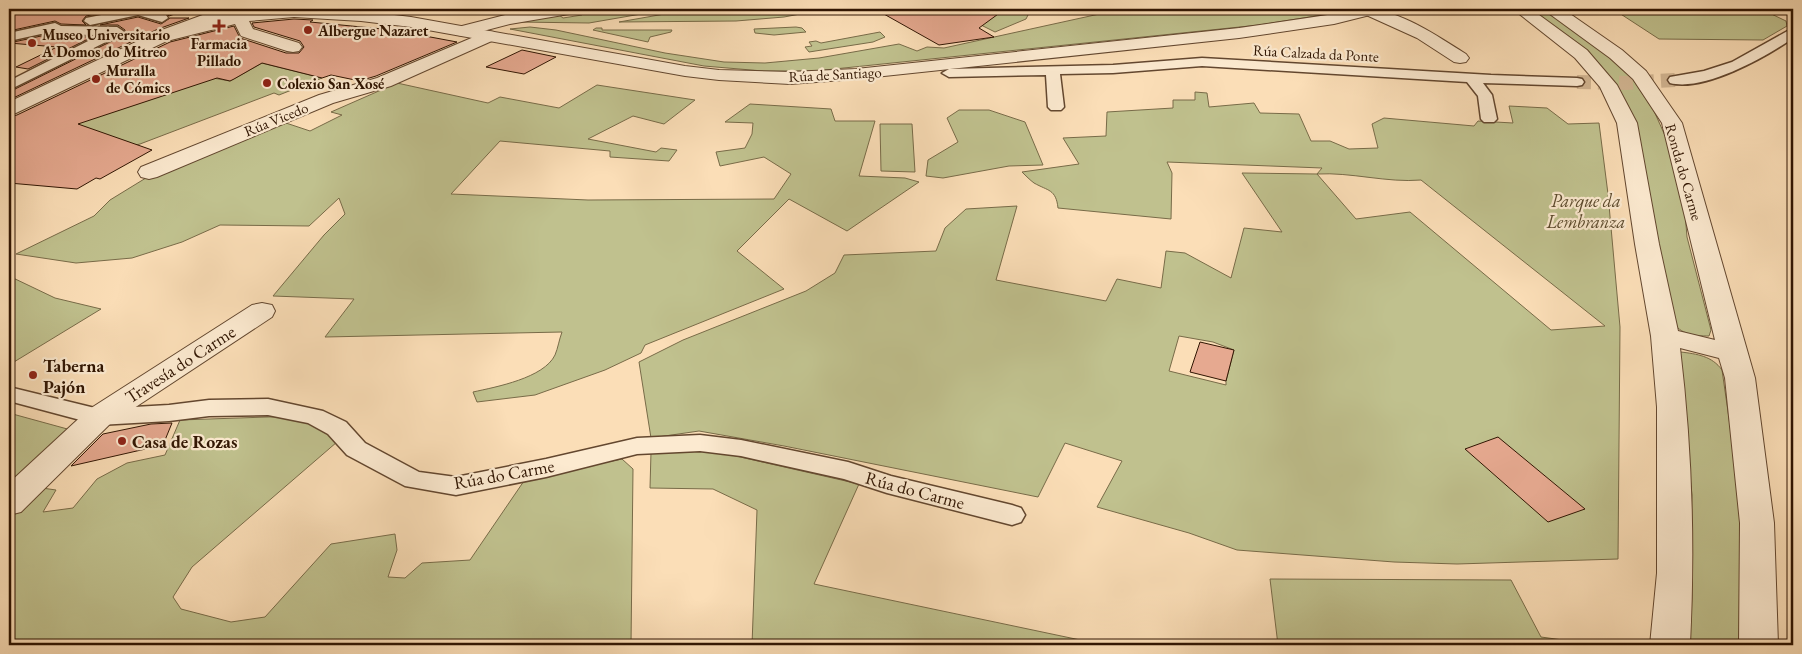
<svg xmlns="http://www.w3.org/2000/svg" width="1802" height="654" viewBox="0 0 1802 654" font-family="'EB Garamond',serif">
<rect width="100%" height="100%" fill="#fbdeb7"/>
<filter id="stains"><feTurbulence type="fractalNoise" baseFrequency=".004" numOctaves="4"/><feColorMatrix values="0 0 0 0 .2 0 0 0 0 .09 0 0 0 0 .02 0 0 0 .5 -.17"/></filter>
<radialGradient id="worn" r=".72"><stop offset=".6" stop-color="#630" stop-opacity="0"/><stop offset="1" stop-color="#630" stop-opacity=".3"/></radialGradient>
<path fill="#c0c18e" stroke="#786b48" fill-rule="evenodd" d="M594 9H670L589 23 518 22 559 15 563 18 582 15 580 11Z
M693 9H827L784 17 736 21 619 22Z
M1004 9H1012L1028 15 1026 19 995 32 965 17Z
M1108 9H1332L1341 12 1259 25 815 71H763L704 66 510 29 530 27 556 30 665 53 724 62 765 63 819 58 899 44 917 51 927 47 944 48 1113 11Z
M1526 9H1545L1597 45 1630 75 1654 111 1667 140 1684 201 1687 237 1711 330 1709 336C1694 336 1681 335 1672 321L1642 159 1588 55Z
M1613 9H1761L1786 21 1787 26 1763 40 1659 39Z
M796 27 802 28 806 32 774 35 755 33 754 29Z
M596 28H602V30H672L671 32 650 37 648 42 593 30Z
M880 32 885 37 873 42 809 52 805 47 812 46 809 42 816 41 821 43Z
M262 63 322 78 279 95 274 93 140 144 111 151 9 148V145L48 125 207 77 230 81Z
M397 83 488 103 500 97 559 108 597 85 695 100 664 124 633 116 588 139 656 152 661 148 677 150 669 161 610 157V151L500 141 451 194 588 200 774 199 791 174 764 157 720 166 716 152 745 148 752 134 753 123 725 122 750 104 831 109 835 121H875L859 176 905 178 919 182 847 231 789 199 737 251 784 289 645 345 641 353 605 370 535 395 477 402 473 392C496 387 544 378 555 355 558 348 559 340 562 332L325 337 354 299 273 296 324 235 345 214 339 198 309 226 220 225 182 242 132 258 76 263 16 254 94 216 110 200 154 173 280 121 310 131 342 115 331 112Z
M1195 92 1207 93 1209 107 1254 103 1260 113 1299 114 1311 141H1330L1349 149 1378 148 1372 124 1384 118 1474 126 1478 121 1513 123 1509 106 1547 108 1568 124 1599 123 1608 194 1620 327 1618 559 1457 564 1394 562 1237 550 1189 533 1097 507 1122 461 1065 443 1038 497 784 446 699 431 651 438 639 362 683 340 806 291 835 273 844 255 936 251 945 228 966 209 1017 206 996 280 1106 301 1117 279 1161 288 1166 251 1185 253 1231 278 1244 228 1282 232 1242 173 1317 174 1322 168 1167 162 1172 173 1171 219 1058 208C1056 189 1048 191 1034 183 1030 180 1026 176 1022 172L1079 164 1063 138 1106 136 1107 112 1173 108V100H1195ZM1317 174C1351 172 1387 183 1421 180L1605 326 1551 330 1410 212 1356 219ZM1179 336 1213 342 1234 350 1226 381V385L1169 371Z
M959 110H989L1025 122 1043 165 1009 166 943 178 926 176 928 160 958 142 947 118Z
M880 124H912L915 172 881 171Z
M9 276 55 298 101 309 9 365V339L10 338 9 337Z
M1681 352C1697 354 1712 356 1722 370L1735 460 1745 578 1743 645H1687L1692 495 1677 358Z
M9 413 71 430 75 439 9 496Z
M297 416 326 430 337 442 192 567 173 597 181 609 231 622 265 617 331 544 395 534 397 550 388 577 405 578 422 563 470 560 526 478 622 459 633 469 631 645H9V511L35 487 56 490 43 512 73 508 97 479 127 463 165 455 180 420Z
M714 451 859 484 814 584 1104 645H752L757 510 713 489 650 488 651 452Z
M1270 579 1511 580 1541 637 1599 645H1278Z"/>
<path fill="#e6a990" stroke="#301502" d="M9 9H123L86 16 82 21 86 25 61 24 55 21 9 31Z
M154 9H182L183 11 169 16 166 13Z
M875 9H1005L979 28 994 37 939 45Z
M138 17 161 24 170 18H189L158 29 9 100V92L124 35 125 30 118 25H100Z
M294 19 313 20 310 22 393 30 457 42 376 76 356 82 355 80 331 75 322 78 262 63 234 79 230 81 217 78 78 124 152 150 100 179 96 178 77 189 9 183V117L17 115 170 42 234 26 240 38 286 53H299L304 47 300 41 254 27 252 23Z
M41 36 92 37 28 69 16 67 57 47 9 43Z
M522 50 556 57 524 74 486 67Z
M1200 342 1234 350 1226 381 1190 372Z
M172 423 163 445 71 466 103 434 151 424Z
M1498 437 1585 509 1548 522 1465 449Z"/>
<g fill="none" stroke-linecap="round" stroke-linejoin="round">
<path stroke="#d2b693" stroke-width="14" stroke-dasharray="14 7" stroke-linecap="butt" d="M1577 82 1626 83 1675 80"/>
<defs>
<path id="pedestrian" d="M132 9H152L151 11 166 15 168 18 162 22 138 15 90 25 84 21 86 18Z
M55 23 61 26 117 27 123 31 122 34 9 90V81L100 35 41 34 9 41V33Z
M1793 28V38C1766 57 1704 92 1670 83L1668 80 1670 77 1704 71 1732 62Z
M1202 58 1491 75 1577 78 1582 79 1584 82 1582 85 1577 86 1483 83 1492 95 1497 119 1494 122H1484L1481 119 1478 96 1467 82 1202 66 1113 73 1060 74 1064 107 1061 110H1051L1048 107 1046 75 949 77 942 73 949 69 1113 65Z
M9 387 99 409 169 405 209 400 268 399 323 411 346 422 365 443 419 472 456 477 546 459 637 438 700 435 741 440 848 462 891 476 1012 505 1021 508 1025 515 1021 522 1012 525 887 493 844 479 741 456 700 451 637 454 546 477 456 495 405 486 347 455 328 434 308 423 268 415 209 416 169 421 99 425 9 401Z"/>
<path id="minor" d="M276 9H306L300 15 294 17 249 21 253 29 299 43 302 47 299 51 293 52 287 51 241 36 235 24 171 40 165 39 163 35 165 31 239 12Z
M542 9H577L575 12 569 14 510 24 464 36 458 35 456 31 458 27 509 14Z
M1364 9C1399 9 1437 36 1466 54L1469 58 1466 62 1460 63 1454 62 1417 38 1364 14 1362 11Z
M1513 9H1531L1587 50 1617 85 1637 123 1659 244 1678 331 1715 340 1662 123 1633 79 1610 58 1547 12 1545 9H1563L1622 50 1646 71 1682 123 1755 378 1774 523 1778 645H1739L1740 523 1725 378 1719 358 1680 348C1692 447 1695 546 1690 645H1650L1657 573V407L1651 336 1635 244 1617 123 1600 87 1575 58Z
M488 31 494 32 496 36 494 40 391 86 333 103 157 177 149 179 141 177 138 172 141 167 319 95 377 78Z
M262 303 272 305 275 311 272 317 110 424 21 512 9 515V483L88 410 252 305Z"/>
<path id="tertiary" d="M219 9H241L239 12 171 39 16 113 9 115V102L159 31Z
M288 9 361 11 411 17 685 66 719 70 790 72 856 69 1239 28 1334 14 1357 9H1384L1382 12 1334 24 1239 38 856 79 790 84 719 80 685 76 411 27 361 21 294 17 288 15 286 12Z"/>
</defs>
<use href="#pedestrian" stroke="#63472f" stroke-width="3"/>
<use href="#minor" stroke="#63472f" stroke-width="2"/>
<use href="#tertiary" stroke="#63472f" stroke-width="2"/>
<use href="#pedestrian" fill="#fcead0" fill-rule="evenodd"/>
<use href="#minor" fill="#fcead0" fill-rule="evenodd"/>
<use href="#tertiary" fill="#fcead0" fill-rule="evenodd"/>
</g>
<g fill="#8f2418" stroke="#fcead0" stroke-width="2">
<path d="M216.5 18.5h5v5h5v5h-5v5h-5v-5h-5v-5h5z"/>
<circle cx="308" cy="30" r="5"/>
<circle cx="32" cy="43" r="5"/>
<circle cx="96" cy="79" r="5"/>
<circle cx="267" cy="83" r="5"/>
<circle cx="33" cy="375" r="5"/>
<circle cx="122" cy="441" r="5"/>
</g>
<g text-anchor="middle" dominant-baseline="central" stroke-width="4.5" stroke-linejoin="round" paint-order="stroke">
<g font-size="15" font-weight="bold" fill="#301502" stroke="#fcead0" text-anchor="start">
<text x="318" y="30">Albergue Nazaret</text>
<text x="42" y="34">Museo Universitario<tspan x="42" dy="17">A Domos do Mitreo</tspan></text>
<text x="219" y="43" text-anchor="middle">Farmacia<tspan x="219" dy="17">Pillado</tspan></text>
<text x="106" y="70">Muralla<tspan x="106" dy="17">de Cómics</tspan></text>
<text x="277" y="83">Colexio San Xosé</text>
</g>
<g font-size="15" fill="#301502" stroke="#fcead0">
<text transform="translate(1316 53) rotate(3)">Rúa Calzada da Ponte</text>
<text transform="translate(835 74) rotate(-3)">Rúa de Santiago</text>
<text transform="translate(276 119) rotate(-22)">Rúa Vicedo</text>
<text transform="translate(1684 172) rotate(74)">Ronda do Carme</text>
</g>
<g font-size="18" font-style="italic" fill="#5b492c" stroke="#fcead0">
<text x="1586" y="200">Parque da<tspan x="1586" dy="21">Lembranza</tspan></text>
</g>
<g font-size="18" fill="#301502" stroke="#fcead0">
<text transform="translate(180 364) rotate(-33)">Travesía do Carme</text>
<text transform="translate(504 474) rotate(-10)">Rúa do Carme</text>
<text transform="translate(915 490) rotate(15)">Rúa do Carme</text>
</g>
<g font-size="18" font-weight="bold" fill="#301502" stroke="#fcead0" text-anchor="start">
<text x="43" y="365">Taberna<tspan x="43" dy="21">Pajón</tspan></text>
<text x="132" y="441">Casa de Rozas</text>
</g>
</g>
<rect width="1802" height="654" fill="none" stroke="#fbdeb7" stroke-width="30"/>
<rect x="10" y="10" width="1782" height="634" fill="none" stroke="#301502" stroke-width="2.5"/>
<rect x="15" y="15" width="1772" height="624" fill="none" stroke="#301502"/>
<rect width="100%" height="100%" filter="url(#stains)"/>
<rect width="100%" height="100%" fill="url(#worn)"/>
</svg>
